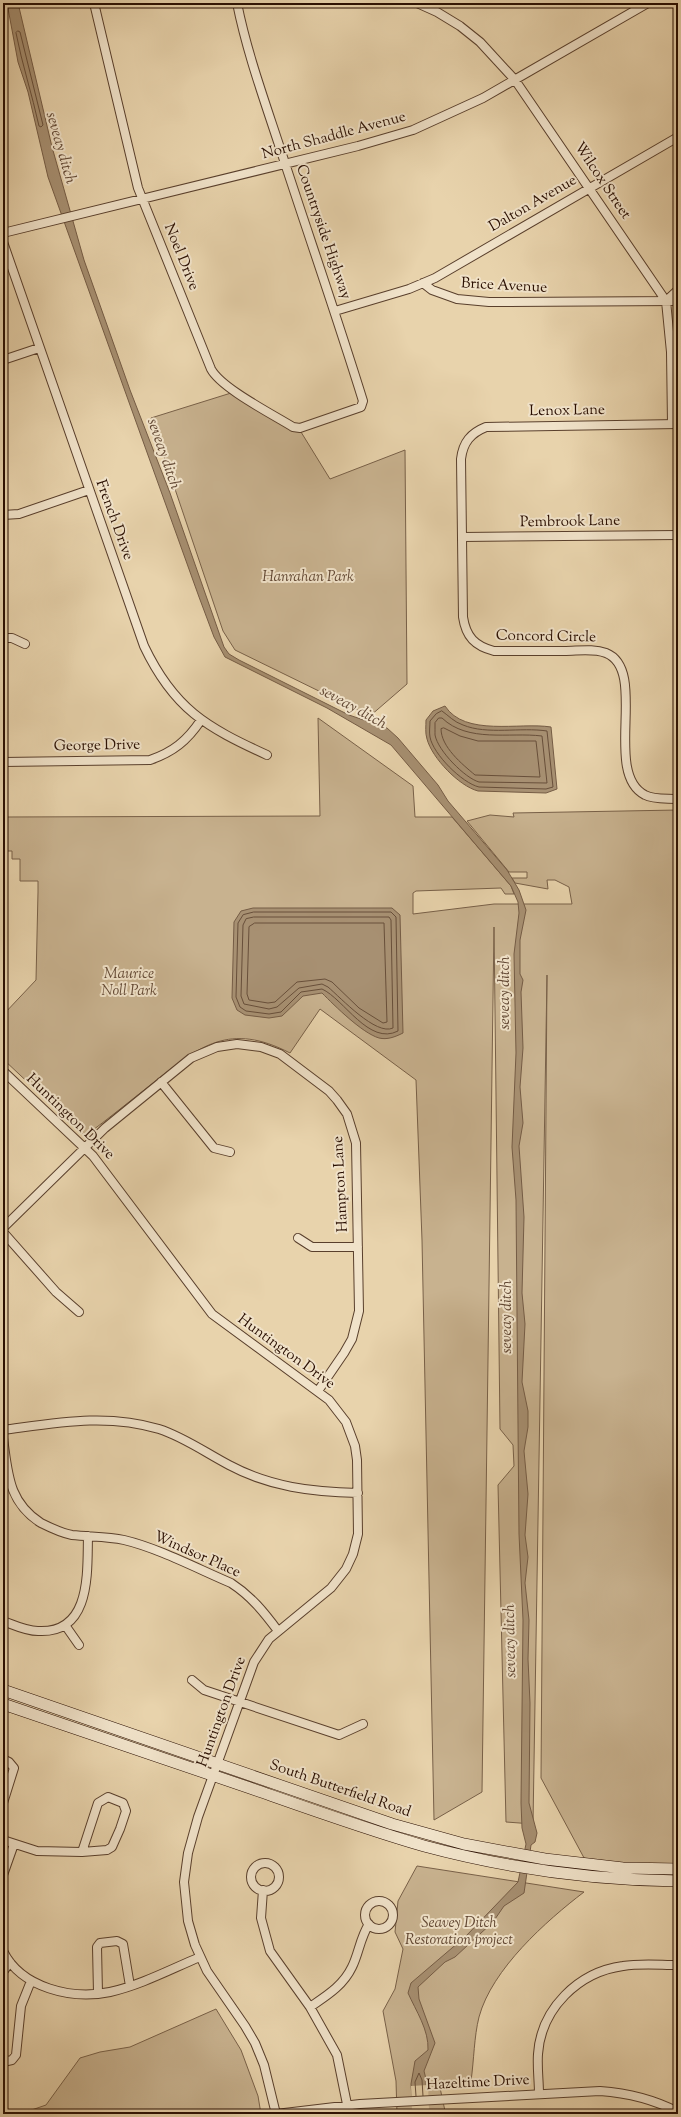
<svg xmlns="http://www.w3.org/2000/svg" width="681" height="2117" viewBox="0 0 681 2117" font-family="'Sorts Mill Goudy',serif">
<rect width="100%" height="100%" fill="#e8d3ac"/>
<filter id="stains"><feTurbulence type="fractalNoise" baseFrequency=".005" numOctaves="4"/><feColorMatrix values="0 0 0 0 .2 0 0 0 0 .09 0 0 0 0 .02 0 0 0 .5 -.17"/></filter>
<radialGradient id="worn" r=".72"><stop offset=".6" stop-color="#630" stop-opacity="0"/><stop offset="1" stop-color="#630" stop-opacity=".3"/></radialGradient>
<path fill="#c8b28f" stroke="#786048" d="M231 393 301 432 330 479 405 450 407 684 370 716 235 650 223 631 151 418Z
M318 718 413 786 415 817H452L511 886 514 894H505L501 888 416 891 413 893V914L494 904H572L569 887 555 880H547L548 889 515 883 512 878H527V872H509L467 821 490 815 514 817 513 813 678 810V1874L590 1869 541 1778 547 975 533 1824 506 1822 498 1485 514 1466 513 1445 500 1429 494 927 482 1792 434 1820 422 1240 416 1080 320 1009 290 1053C230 1022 200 1045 153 1083 130 1101 108 1119 85 1136L3 1059V1015L36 980 38 892V881H20V859H12V851H3V817L320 816Z
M417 1866 584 1892C546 1921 492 1969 479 2017 474 2037 474 2060 471 2081L439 2083 445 2111H489V2114H397L396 2081 383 2011 395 1989 403 1949 395 1932 398 1901Z
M216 2009 241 2050 258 2096 261 2114H20L46 2105 80 2058 100 2052 130 2047Z"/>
<path fill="#a79072" stroke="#755c45" d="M7 3H18L52 147 84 260 130 390 170 493 224 647 229 654 239 660 349 715 387 728 398 738 438 785 448 801 507 870 519 890 526 910 520 940V974L523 980 521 992 523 1048 520 1087 523 1123 519 1146 524 1217 522 1293 525 1324 522 1382 528 1411V1427L524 1451 528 1494 525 1535 528 1557 525 1583 529 1620 528 1659 530 1703 529 1803 537 1833 535 1842 531 1845 524 1893 504 1906 493 1922 455 1957 445 1962 418 1987 419 1999 435 2043 424 2071 426 2079 427 2114 413 2113 411 2084 415 2061 428 2050C429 2030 416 2011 408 1993L411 1983 466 1936 518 1882 526 1844 522 1828 521 1803 523 1620 519 1534 516 1200 512 1147 516 1053 514 954 519 913 518 902 511 886 391 745 327 708 225 657 214 637 199 597 48 177 28 92 18 62Z
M445 706C465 737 519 722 551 727L557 789 546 793 478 791C459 786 432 758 427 739 425 733 426 726 426 720L433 711Z
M253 908H392L400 915 403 1033C395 1037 387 1040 379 1038 362 1033 335 1006 322 993L303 996 282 1016 269 1018 245 1015 237 1010 232 998 234 922 241 911Z"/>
<path fill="#e8d3ac" d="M428 2085 429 2111H412L411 2086Z"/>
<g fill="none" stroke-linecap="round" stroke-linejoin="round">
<path stroke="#684f3a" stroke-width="1" d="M18 31 20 32 43 125 41 127 39 126C32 94 22 64 16 33Z
M442 711C449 716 454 722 463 725 487 735 521 727 547 731L553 787 546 789 479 787C462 783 433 754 430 737 429 732 430 726 430 721L436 714Z
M439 718H442C468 743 509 732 542 736L547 783 479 782C465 778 438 751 435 735 435 732 435 727 435 723Z
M444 728 460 736 478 741H536L540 777 475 775C462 764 441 747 441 729Z
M254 912H391L396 917 398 1031C369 1046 344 999 322 989L301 992 281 1012 269 1014 246 1011 240 1007 236 997 238 923 243 915Z
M254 917H389L391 920 393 1028C376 1036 341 998 328 987L322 984 299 988 277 1007 269 1009 244 1004 241 996 243 925 246 919Z
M255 923H384L387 1022 383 1023 359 1008 332 982 325 979 297 982 275 1002 268 1003 249 1000 247 994 249 927Z
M416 2096 415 2082 419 2073 422 2080 423 2096"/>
<defs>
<path id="street" d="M94 3 138 188 211 369C221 388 272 414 293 427L300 428 361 407 363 401C337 317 308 234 281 151 265 102 247 53 237 3
M417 3 437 12 460 26 480 42 515 80 666 301 671 352 672 424
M3 233 358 146 413 130 483 98 648 3
M3 242 144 646C174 709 206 727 267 755
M423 283 432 290 457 299 489 302 678 301
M666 301 678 290
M335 311 409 289 435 278 678 137
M3 360 39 348
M678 424 486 427C471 433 463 442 461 459L463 617C466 637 475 646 494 651 517 651 541 651 564 651 578 651 593 648 606 653 649 670 602 773 645 795 654 800 668 798 678 799
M3 515 19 514 89 490
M463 537 678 535
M3 638H12L25 644
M3 762 150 760C173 752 187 741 201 720
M3 1071 93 1156 212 1314 329 1400 346 1422 355 1446 357 1460 358 1534 353 1554 346 1569 331 1588 269 1639 254 1662 198 1817 188 1853 184 1882 188 1921 195 1945 207 1971 245 2026 255 2043 264 2065 276 2114
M161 1082 214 1148 230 1152
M3 1228 105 1128 191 1058 217 1047 237 1044 261 1047 280 1054 329 1091 337 1100 347 1114 356 1143 359 1311 352 1339 344 1353 318 1391
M3 1232 56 1292 79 1312
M298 1238 312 1247H358
M3 1430C56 1423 106 1413 159 1429 184 1437 206 1453 229 1465 270 1487 312 1492 358 1493
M3 1438C8 1473 8 1502 41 1523 51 1528 61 1533 72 1535 90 1537 107 1536 124 1540 158 1548 198 1569 231 1583 251 1596 264 1612 278 1631
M3 1621C14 1625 26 1631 38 1631 92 1634 87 1571 88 1536
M65 1625 79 1645
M192 1680 204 1690 339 1735 363 1724
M3 1759 9 1762 14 1768 3 1803
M108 1797 123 1803 126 1811 120 1829 112 1847 107 1850 82 1852 98 1803Z
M3 1840 37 1851 82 1852
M251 1877a14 14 0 1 1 28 0a14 14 0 1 1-28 0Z
M3 1875 14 1844
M263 1890 261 1918 270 1951 310 2007 337 2055 349 2114
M365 1915a14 14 0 1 1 28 0a14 14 0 1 1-28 0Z
M3 1951C21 1988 72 2000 110 1992 141 1985 171 1969 200 1957
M3 1972 10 1962
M98 1993 97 1947 100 1943 117 1941 123 1944 130 1986
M310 2007C326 1996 343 1986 352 1967 359 1953 360 1938 369 1924
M3 2062 12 2060 16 2055 21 2006 31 1981
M539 2094C539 2081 537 2067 538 2054 541 2009 578 1972 623 1966 640 1963 660 1965 678 1965
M276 2114 360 2104 600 2091C628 2093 653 2099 678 2112"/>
<path id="secondary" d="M3 1690 392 1824 464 1844 545 1859 623 1868 678 1869
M3 1704C85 1732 167 1760 250 1788 307 1808 365 1829 424 1846 506 1868 593 1880 678 1881"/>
</defs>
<use href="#street" stroke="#593f2c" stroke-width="10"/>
<use href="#secondary" stroke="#290e01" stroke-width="12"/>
<use href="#street" stroke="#f0e2c9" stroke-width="8"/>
<use href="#secondary" stroke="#f0e2c9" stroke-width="11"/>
</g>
<g text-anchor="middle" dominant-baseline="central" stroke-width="4" stroke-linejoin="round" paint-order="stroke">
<g font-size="15" fill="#290e01" stroke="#f0e2c9">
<text transform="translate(334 136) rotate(-15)">North Shaddle Avenue</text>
<text transform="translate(602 181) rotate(56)">Wilcox Street</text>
<text transform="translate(533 204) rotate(-30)">Dalton Avenue</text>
<text transform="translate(323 232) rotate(71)">Countryside Highway</text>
<text transform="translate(181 257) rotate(68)">Noel Drive</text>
<text transform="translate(504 286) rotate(3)">Brice Avenue</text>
<text transform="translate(567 411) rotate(-1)">Lenox Lane</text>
<text transform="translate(114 520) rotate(70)">French Drive</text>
<text transform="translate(570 522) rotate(-1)">Pembrook Lane</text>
<text transform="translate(546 637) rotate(1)">Concord Circle</text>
<text transform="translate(97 746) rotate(-1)">George Drive</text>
<text transform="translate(70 1117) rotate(44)">Huntington Drive</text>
<text transform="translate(341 1184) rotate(-93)">Hampton Lane</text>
<text transform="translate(286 1352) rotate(36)">Huntington Drive</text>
<text transform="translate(197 1555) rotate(24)">Windsor Place</text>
<text transform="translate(222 1712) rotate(-70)">Huntington Drive</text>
<text transform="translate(340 1789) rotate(19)">South Butterfield Road</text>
<text transform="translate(478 2083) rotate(-3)">Hazeltime Drive</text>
</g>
<g font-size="15" font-style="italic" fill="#614733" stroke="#f0e2c9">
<text x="308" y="577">Hanrahan Park</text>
<text x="129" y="974">Maurice<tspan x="129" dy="17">Noll Park</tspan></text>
<text x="459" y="1923">Seavey Ditch<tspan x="459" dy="17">Restoration project</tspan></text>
</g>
<g font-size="16" font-style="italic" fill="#624834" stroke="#f0e2c9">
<text transform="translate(60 148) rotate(74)">seveay ditch</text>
<text transform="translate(163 454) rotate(71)">seveay ditch</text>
<text transform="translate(353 708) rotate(29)">seveay ditch</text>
<text transform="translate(505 993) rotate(-90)">seveay ditch</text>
<text transform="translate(507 1317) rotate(-90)">seveay ditch</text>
<text transform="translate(511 1641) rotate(-91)">seveay ditch</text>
</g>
</g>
<rect width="681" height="2117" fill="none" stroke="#e8d3ac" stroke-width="16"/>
<rect x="4" y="4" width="673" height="2109" fill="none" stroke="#290e01" stroke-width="2"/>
<rect x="8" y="8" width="665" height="2101" fill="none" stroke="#290e01"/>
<rect width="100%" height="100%" filter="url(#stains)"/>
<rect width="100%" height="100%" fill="url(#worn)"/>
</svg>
